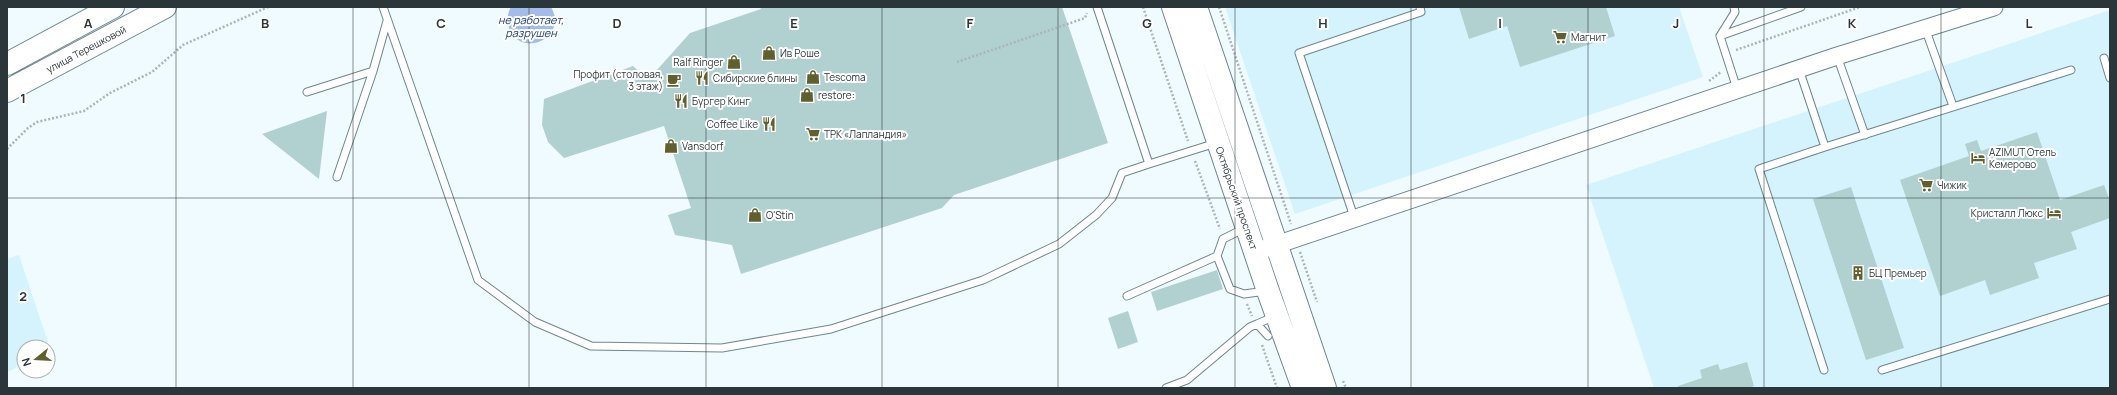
<svg xmlns="http://www.w3.org/2000/svg" width="2117" height="395" viewBox="0 0 2117 395" font-family="Manrope,sans-serif">
<rect width="100%" height="100%" fill="#f0fbff"/>
<path fill="#d4f3fc" d="M1225 7H1679L1703 77 1295 214Z
M2110 10V388H1654L1586 185Z
M19 255 48 342 42 347H24V361L14 369 7 372V259Z"/>
<path fill="#a4bce9" d="M511 7H551C569 37 521 60 509 28 507 20 507 14 511 7Z"/>
<path fill="#b1d0d0" d="M760 7H1062L1108 143 954 195 942 208 741 274 732 245 675 235 668 215 691 208 664 126 564 158 548 142 542 125 544 99 633 66 648 80 690 33 761 9Z
M1459 7H1606L1615 36 1520 67 1507 26 1469 39Z
M327 111 319 179 262 134Z
M2037 132 2060 200 2104 185 2110 201V218L2071 232 2077 249 2034 263 2039 278 1990 295 1985 280 1940 296 1900 180 1969 156 1965 144 1977 140 1981 151Z
M1851 187 1904 348 1866 360 1813 199Z
M1217 270 1223 289 1157 311 1151 292Z
M1128 311 1138 342 1118 349 1108 318Z
M1747 362 1754 386 1748 388H1678V386L1702 378 1700 370 1718 364 1720 370Z"/>
<g fill="none" stroke-linecap="round" stroke-linejoin="round">
<defs>
<path id="service" d="M383 7 478 280 535 322 591 346 722 348 831 329 983 280 1059 244 1096 215 1112 198 1122 173 1149 164 1097 7
M1925 28 1953 106
M1720 36 1735 12 1734 7
M1837 56 1865 135
M2104 58 2110 78
M1799 69 1825 147 1759 169 1824 370
M1737 89 1720 36 1801 7
M307 92 373 71 387 21
M1825 147 2071 70
M1149 164 1216 143
M337 177 373 71
M1354 217 1299 53 1421 12 1420 7
M1245 228 1223 239 1217 256 1230 289 1244 294 1266 291
M1127 296 1217 256
M1257 324 1275 316
M1882 370 2110 299
M1166 388 1187 380 1250 327 1257 324 1268 336"/>
<path id="tertiary" d="M1255 252 1837 56 1994 7"/>
<path id="primary" d="M1173 7 1268 291 1303 388
M1196 7 1325 388
M7 64 113 7
M7 91 165 7"/>
</defs>
<use href="#service" stroke="#6d8790" stroke-width="9"/>
<use href="#tertiary" stroke="#6d8790" stroke-width="19"/>
<use href="#primary" stroke="#6d8790" stroke-width="24"/>
<path stroke="#aab5b9" stroke-width="2.5" stroke-dasharray="2 2" stroke-linecap="butt" d="M1143 7 1188 141
M1219 7 1291 224
M1736 50 1860 7
M957 62 1085 18 1087 13
M1709 81 1721 72
M7 149 28 128 37 122 84 111 110 93 152 72 183 45 268 7
M1195 161 1220 229
M1300 252 1317 302
M1247 304 1252 316
M1262 345 1277 388
M1343 381 1346 388"/>
<use href="#service" stroke="#fff" stroke-width="7"/>
<use href="#tertiary" stroke="#fff" stroke-width="17"/>
<use href="#primary" stroke="#fff" stroke-width="22"/>
</g>
<path fill="none" stroke="#2b363a" stroke-width="1" stroke-opacity="0.55" d="M176 7V388M353 7V388M529 7V388M706 7V388M882 7V388M1058 7V388M1235 7V388M1411 7V388M1588 7V388M1764 7V388M1941 7V388M7 198H2110"/>
<defs>
<symbol id="supermarket-bare" viewBox="-9 -9 18 18"><path d="M-6-5.5h2.5l.6 2H6L4.5 2H-2.5L-4.4-4H-6ZM-1.5 3.2a1.3 1.3 0 1 0 .1 0ZM3 3.2a1.3 1.3 0 1 0 .1 0Z" fill="#5f602d" stroke="#fff" stroke-width="2.5" paint-order="stroke"/></symbol>
<symbol id="shop-bare" viewBox="-9 -9 18 18"><path d="M-5-2.5h2.3a2.7 3.5 0 0 1 5.4 0H5L5.5 6h-11ZM-1.5-2.5h3a1.5 2.3 0 0 0-3 0Z" fill="#5f602d" stroke="#fff" stroke-width="2.5" paint-order="stroke"/></symbol>
<symbol id="restaurant-bare" viewBox="-9 -9 18 18"><path d="M-5-6h1v4h1v-4h1v4h1v-4h1v5L-1.5 .5V6h-2V.5L-5-1ZM5-6V6H3V1.5H1.5Q1.5-4 5-6Z" fill="#5f602d" stroke="#fff" stroke-width="2.5" paint-order="stroke"/></symbol>
<symbol id="cafe-bare" viewBox="-9 -9 18 18"><path d="M-5.5-4.5H6V0H3Q3 3.5 0 3.5H-2.5Q-5.5 3.5-5.5 0ZM3-3.2v2h1.7v-2ZM-6 4.5H4V6H-6Z" fill="#5f602d" stroke="#fff" stroke-width="2.5" paint-order="stroke"/></symbol>
<symbol id="hotel-bare" viewBox="-9 -9 18 18"><path d="M-6-4.5h1.5V1H6V5H4.5V3h-9V5H-6ZM-4 0a1.8 1.8 0 1 1 3.6 0ZM.5 0V-2.5h3Q6-2.5 6 0Z" fill="#5f602d" stroke="#fff" stroke-width="2.5" paint-order="stroke"/></symbol>
<symbol id="building-bare" viewBox="-9 -9 18 18"><path d="M-4-6H4V6H1V3H-1V6H-4ZM-2.5-4.3h1.7v1.8h-1.7ZM.8-4.3h1.7v1.8H.8ZM-2.5-1h1.7V.8h-1.7ZM.8-1h1.7V.8H.8Z" fill="#5f602d" stroke="#fff" stroke-width="2.5" paint-order="stroke"/></symbol>
</defs>
<g fill-rule="evenodd">
<use href="#supermarket-bare" x="1550" y="27" width="20" height="20"/>
<use href="#shop-bare" x="759" y="43" width="20" height="20"/>
<use href="#shop-bare" x="724" y="52" width="20" height="20"/>
<use href="#shop-bare" x="803" y="67" width="20" height="20"/>
<use href="#restaurant-bare" x="692" y="68" width="20" height="20"/>
<use href="#cafe-bare" x="664" y="70" width="20" height="20"/>
<use href="#shop-bare" x="797" y="85" width="20" height="20"/>
<use href="#restaurant-bare" x="671" y="91" width="20" height="20"/>
<use href="#restaurant-bare" x="759" y="114" width="20" height="20"/>
<use href="#supermarket-bare" x="803" y="124" width="20" height="20"/>
<use href="#shop-bare" x="661" y="136" width="20" height="20"/>
<use href="#hotel-bare" x="1968" y="148" width="20" height="20"/>
<use href="#supermarket-bare" x="1916" y="175" width="20" height="20"/>
<use href="#hotel-bare" x="2044" y="203" width="20" height="20"/>
<use href="#shop-bare" x="745" y="205" width="20" height="20"/>
<use href="#building-bare" x="1848" y="263" width="20" height="20"/>
</g>
<g text-anchor="middle" dominant-baseline="central" stroke-width="4" stroke-linejoin="round" paint-order="stroke">
<g font-size="10" fill="#2b363a" stroke="#fff" text-anchor="start">
<text x="1571" y="37">Магнит</text>
<text x="780" y="53">Ив Роше</text>
<text x="723" y="62" text-anchor="end">Ralf Ringer</text>
<text x="663" y="74" text-anchor="end">Профит (столовая,<tspan x="663" dy="12">3 этаж)</tspan></text>
<text x="824" y="77">Tescoma</text>
<text x="713" y="78">Сибирские блины</text>
<text x="818" y="95">restore:</text>
<text x="692" y="101">Бургер Кинг</text>
<text x="758" y="124" text-anchor="end">Coffee Like</text>
<text x="824" y="134">ТРК «Лапландия»</text>
<text x="682" y="146">Vansdorf</text>
<text x="1989" y="152">AZIMUT Отель<tspan x="1989" dy="12">Кемерово</tspan></text>
<text x="1937" y="185">Чижик</text>
<text x="2043" y="213" text-anchor="end">Кристалл Люкс</text>
<text x="766" y="215">O'Stin</text>
<text x="1869" y="273">БЦ Премьер</text>
</g>
<g font-size="10" fill="#2b363a" stroke="#fff">
<text transform="translate(86 49) rotate(-28)">улица Терешковой</text>
<text transform="translate(1237 198) rotate(71)">Октябрьский проспект</text>
</g>
<g font-size="11" font-style="italic" fill="#213d73" stroke="#fff">
<text x="531" y="19">не работает,<tspan x="531" dy="13">разрушен</tspan></text>
</g>
</g>
<g font-size="13" text-anchor="middle" font-weight="bold" fill="#2b363a" stroke="#fff" stroke-width="4" stroke-linejoin="round" paint-order="stroke">
<text x="88" y="28">A</text>
<text x="265" y="28">B</text>
<text x="441" y="28">C</text>
<text x="617" y="28">D</text>
<text x="794" y="28">E</text>
<text x="970" y="28">F</text>
<text x="1147" y="28">G</text>
<text x="1323" y="28">H</text>
<text x="1500" y="28">I</text>
<text x="1676" y="28">J</text>
<text x="1852" y="28">K</text>
<text x="2029" y="28">L</text>
<text x="23" y="103">1</text>
<text x="23" y="301">2</text>
</g>
<rect width="2117" height="395" fill="none" stroke="#2b363a" stroke-width="16"/>
<g transform="translate(36 359) rotate(252)"><circle r="19" fill="#ffffff" stroke="#aaafb0"/>
<path d="M0-3L7 15L0 10L-7 15Z" fill="#5f602d"/>
<text y="-6" font-size="11" font-weight="bold" text-anchor="middle" fill="#2b363a">N</text>
</g>
</svg>
